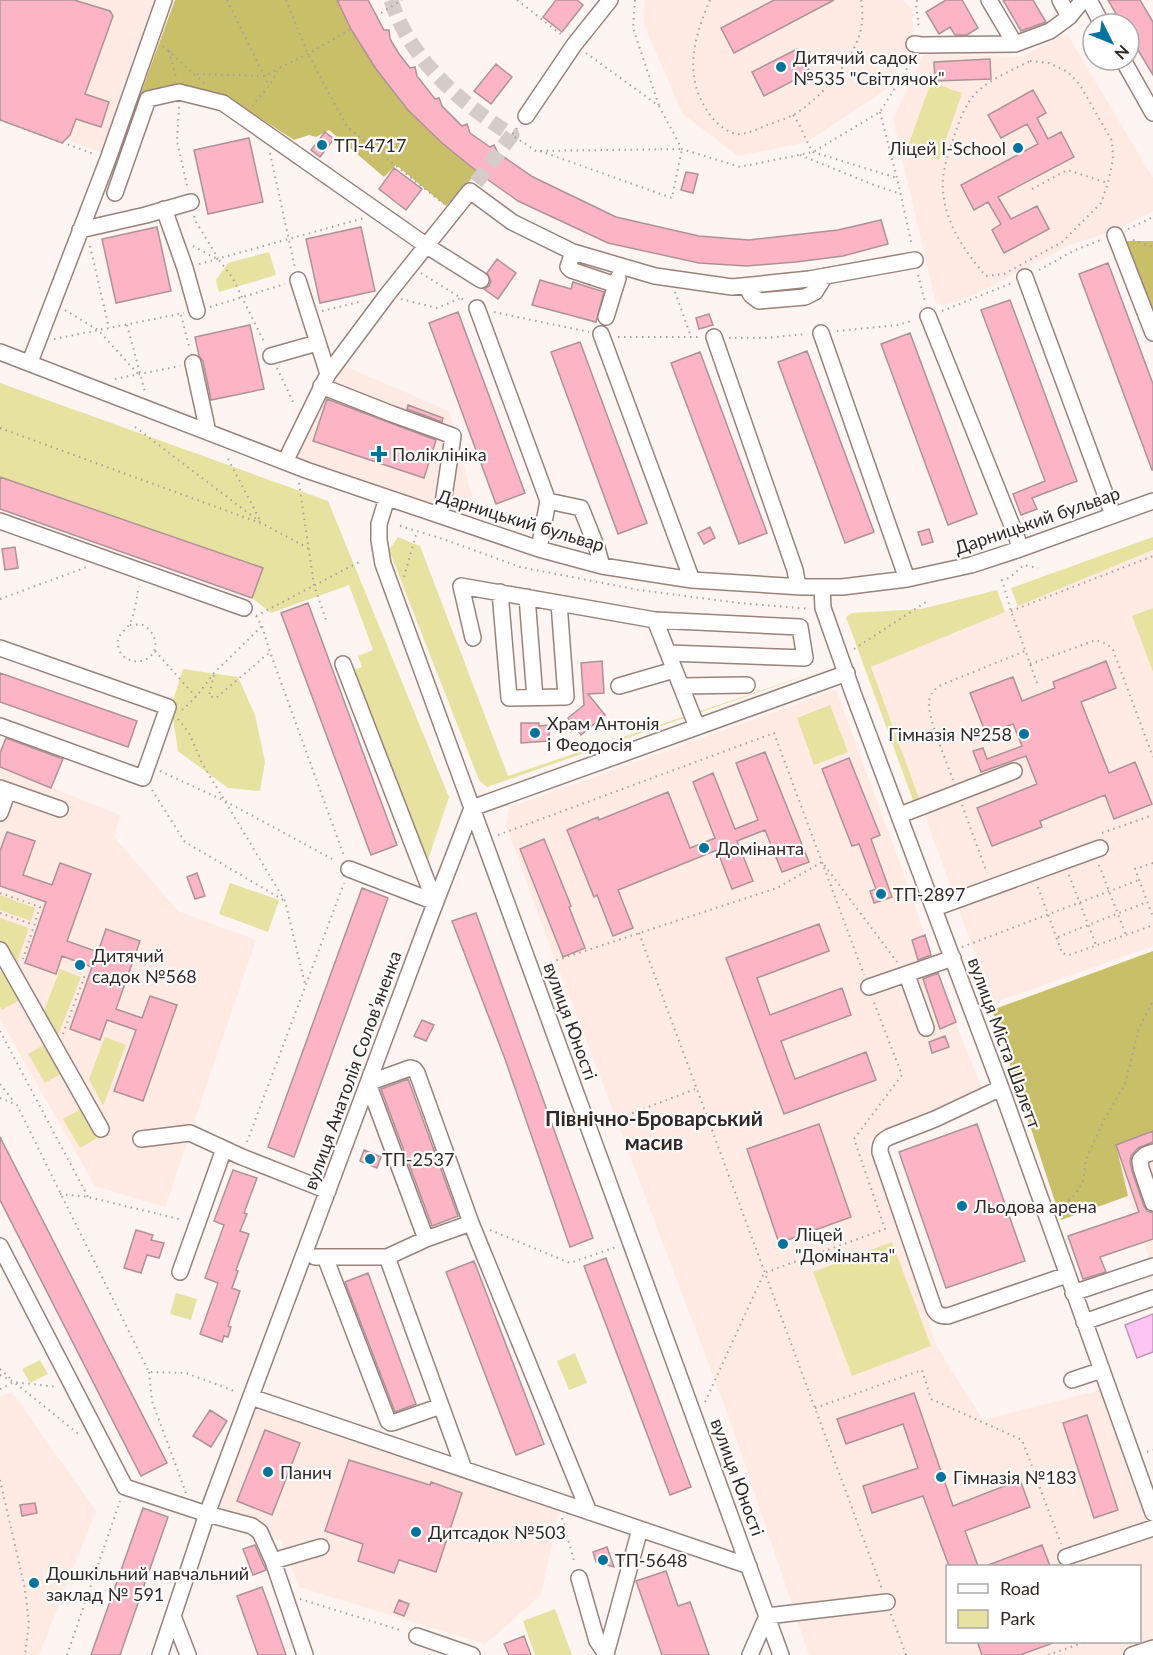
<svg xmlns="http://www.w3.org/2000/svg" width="1153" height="1655" viewBox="0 0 1153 1655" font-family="Lato,sans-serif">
<rect width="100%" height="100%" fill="#fef4f1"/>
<path fill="#ffeae4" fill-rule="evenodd" d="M0 0H161L106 154 0 116Z
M645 0H903L912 9 914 44 887 89 807 142 738 156 682 113 644 24Z
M1067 34 1153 178V211L1116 230 1070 245 974 295 945 305 936 304 893 119 922 57 925 54 1020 57Z
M328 359 449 411 479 522 283 454Z
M1153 550V946L993 1003 871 667Z
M836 690 903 871 933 961 952 1008 959 1032 982 1088 868 1140 937 1347 983 1420 1101 1390 1153 1539V1643L1119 1655H809L731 1423 570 997 555 961 506 825 510 807ZM948 1566H1140V1642H948Z
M0 767 120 815 114 837 178 911 256 940 165 1207 95 1186 0 1019Z
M1153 1131V1269L1128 1196 1116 1145Z
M12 1392 96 1511 39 1655H0V1397Z
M252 1405 312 1428 559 1510 541 1595 485 1644 299 1587 280 1539 209 1519Z"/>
<path fill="#e8e2a1" d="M931 82 962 93 939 160 907 149Z
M269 252 276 275 219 292 216 280 228 263Z
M0 383 328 501 449 797 426 866 351 671 362 667 358 656 373 650 349 585 271 613 252 598 262 568 0 477Z
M398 537 420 546 508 776 822 670 487 787 479 780 389 550Z
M1153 537V550L1018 606 1011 588Z
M997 590 1005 612 871 667 920 801 914 803 846 617 852 613 921 609Z
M1153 608V672L1132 616Z
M183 669 238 677 255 715 265 762 260 791 228 788 178 751 171 706Z
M830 705 848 752 814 765 797 718Z
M230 883 279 900 268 932 219 914Z
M0 895 35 908 31 921 0 910Z
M0 918 29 928 15 968 0 942Z
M60 969 81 977 57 1038 44 1011Z
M4 970 21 999 2 1010 0 1006V972Z
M105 1037 126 1045 103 1106 89 1079Z
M47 1043 64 1072 45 1083 28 1054Z
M82 1108 99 1137 80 1148 63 1119Z
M892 1242 931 1346 852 1376 813 1272Z
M176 1293 197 1299 191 1320 170 1314Z
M575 1353 587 1383 569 1390 557 1361Z
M40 1360 48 1374 30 1383 22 1369Z
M555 1609 572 1655H535L523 1621Z"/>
<path fill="#c9bf68" d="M175 0H337L442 143 478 172 446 206 396 165 384 177 329 130 316 137 309 135 294 140 260 118 225 101 181 86 148 91 139 98Z
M1126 241H1153V313Z
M1153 951V1131L1116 1145 1128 1196 1061 1220 992 1010Z"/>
<path fill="#fdc5f4" stroke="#c096b6" stroke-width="1.5" d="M1153 1314V1352L1137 1358 1125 1325Z"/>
<path fill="#fdb4c4" stroke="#ac9398" stroke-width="1.5" d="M0 0H74L110 11 113 16 85 94 109 102 101 127 76 119 70 135 62 143 0 120Z
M337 0H368L384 30H389L390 39 399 54 410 68 415 67 417 76 435 99 439 98 442 106 462 126 467 124 470 133 490 147 494 145 498 153 533 177 616 217 699 236 749 240 838 230 881 220 888 244 843 256 796 262 747 266 699 263 608 243 518 201 484 177 442 143 408 110 376 69 351 29Z
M556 0H577L583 5 562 32 543 17Z
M774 0H834L734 53 721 28Z
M946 0H962L978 28 967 35H955L950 27 939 34 926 12Z
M1003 0H1033L1046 22 1021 31Z
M1108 0H1140L1153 22V75L1129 35V24H1122Z
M797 49 810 72 764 96 752 72Z
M990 59 991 79 935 81 934 62Z
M496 64 512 77 491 104 474 91Z
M1033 90 1046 113 1037 118 1048 139 1061 132 1074 157 998 197 1011 219 1037 206 1049 229 1004 253 992 230 1001 224 988 202 974 210 961 185 1038 144 1027 124 1001 138 988 115Z
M325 132 334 139 320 157 311 150Z
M249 138 263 202 208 214 194 150Z
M394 168 422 189 406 210 379 189Z
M686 172 698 174 693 193 681 190Z
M157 227 171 291 116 303 102 239Z
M361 227 375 291 320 303 306 239Z
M497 259 516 273 498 299 484 289 489 286 491 281 487 273Z
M1108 263 1153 384V470H1152L1079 274Z
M540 280 571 289 573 282 604 292 596 322 532 305Z
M1010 300 1077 481 1032 498 1037 509 1021 515 1013 494 1045 481 981 310Z
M458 312 525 493 496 504 429 323Z
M709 314 713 325 699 329 696 318Z
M250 325 264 389 211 400 203 361 199 356 195 337Z
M910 333 977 514 948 525 881 344Z
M580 342 647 523 618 534 551 352Z
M807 351 874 532 845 543 778 362Z
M700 352 767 533 739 544 671 363Z
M327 399 436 440 424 478 313 441Z
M408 405 443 418 442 422 407 409Z
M0 477 263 568 252 598 0 509Z
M710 527 715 538 704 544 698 533Z
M929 529 933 542 922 545 918 532Z
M15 547 18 568 5 570 2 549Z
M308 603 397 845 371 855 281 613Z
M602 661 604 693 588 694 605 715 581 735 568 718 584 705 581 663Z
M1106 661 1116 688 1081 702 1109 773 1135 762 1152 804 1114 819 1105 795 1040 821 1042 827 992 846 977 808 1037 784 1026 756 981 772 973 751 983 748 987 759 1022 746 1013 724 986 734 970 693 1013 677 1022 701 1055 688 1053 682Z
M0 673 137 721 128 747 0 702Z
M521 723H539V726L549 725V741L521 743Z
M6 738 63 759 51 788 0 767V753Z
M765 752 809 862 782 872 765 830 737 841 753 881 732 889 717 850 618 890 633 928 613 936 597 895 594 897 567 830 598 817 599 820 668 792 690 848 715 838 693 782 713 773 735 829 758 820 736 763Z
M849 758 880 835 871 839 892 897 874 903 870 891 876 889 859 844 852 846 822 769Z
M7 832 35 841 23 875 52 885 60 863 91 874 67 941 98 952 106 929 140 941 116 1009 142 1018 150 996 177 1005 143 1101 114 1091 136 1030 107 1020 100 1040 70 1029 92 967 62 956 56 974 25 963 46 902 0 886V851Z
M544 839 571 906 569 907 585 948 563 957 520 849Z
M197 873 205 896 195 899 187 877Z
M362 888 388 898 294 1157 268 1147Z
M476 913 593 1238 570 1247 505 1059 452 921Z
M819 924 829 951 757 978 770 1015 842 988 851 1015 781 1041 795 1079 866 1052 876 1080 784 1114 726 958Z
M925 935 931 955 918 960 912 940Z
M938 973 956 1022 940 1029 923 979Z
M422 1020 434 1025 426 1041 414 1036Z
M945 1036 949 1047 932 1053 929 1042Z
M408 1079 458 1216 432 1226 381 1089Z
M819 1124 851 1217 779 1243 747 1149Z
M977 1124 1025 1261 946 1288 899 1152Z
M1153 1131V1142L1138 1148 1131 1156 1130 1161 1132 1171 1144 1206 1147 1211 1153 1213V1239L1100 1257 1106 1272 1083 1279 1068 1236 1139 1212 1116 1145Z
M0 1137 167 1463 141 1476 0 1200Z
M364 1150 381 1157 377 1168 360 1161Z
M233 1170 257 1178 244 1213 247 1214 240 1231 249 1234 236 1270 238 1271 232 1288 240 1291 228 1326 231 1327 228 1337 224 1336 222 1342 200 1334 218 1283 205 1278 224 1225 214 1221Z
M136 1230 153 1235 151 1240 164 1243 159 1258 147 1255 141 1273 124 1268Z
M606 1258 691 1487 670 1495 584 1266Z
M474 1261 544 1444 516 1455 446 1272Z
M368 1273 416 1404 395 1412 345 1282Z
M914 1393 953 1506 1020 1480 1030 1507 965 1531 978 1566H949L923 1496 872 1513 863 1486 918 1468 903 1424 846 1444 837 1419Z
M210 1410 227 1421 211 1447 193 1436Z
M1087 1415 1118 1510 1094 1518 1063 1423Z
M265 1430 300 1443 272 1515 237 1501Z
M349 1460 430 1485 431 1482 462 1493 436 1572 399 1560 394 1573 358 1561 363 1544 325 1531Z
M35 1503 37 1513 22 1516 20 1505Z
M143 1508 168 1517 120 1655H91Z
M255 1545 266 1570 253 1575 243 1549Z
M1042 1545 1050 1566H988V1565Z
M607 1547 614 1567 596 1562 593 1552Z
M666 1571 678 1606 690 1602 709 1655H662L636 1581Z
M262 1587 269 1606 286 1655H258L237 1596Z
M399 1600 409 1604 404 1616 394 1612Z
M524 1636 531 1655H509L504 1644Z
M977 1641H1053V1643L1020 1655H982Z"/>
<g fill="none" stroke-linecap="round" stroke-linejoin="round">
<path stroke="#d5cbc8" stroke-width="15" stroke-dasharray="15 8" stroke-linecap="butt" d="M391 0C410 60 460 103 512 135L470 191"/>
<defs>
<path id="minor" d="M989 0 1015 44
M1060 0 1069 17
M1089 0 1102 24
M914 44 921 45 1015 44 1050 31 1069 17 1083 0
M1123 60 1153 113
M526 116 574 45 610 0
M115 193 148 99 179 92 223 103 427 246 481 280
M164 209 185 268 197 311
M80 230 146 215 191 202
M1115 235 1153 333
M573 252 568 267 571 270 616 285
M1025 277 1113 515
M298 280 328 374
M746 286 751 295 759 301 805 297 815 292 825 276
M477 308 548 501 539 549
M928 316 1017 538 1020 549
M606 317 618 278
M821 333 907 579
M601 334 692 580
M714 337 795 570 798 586
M0 352 306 470 539 549 602 566 692 580 802 587H842L907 579 971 565 1017 550 1153 501
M271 356 317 343
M30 362 108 159 164 0
M193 363 208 432
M321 386 392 414 453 436 443 503 439 515
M285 462 328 374 387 295 470 191 512 222 573 252 655 276 732 287 809 279 915 260
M387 498 379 524V540L383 564 781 1655
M548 501 581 508 597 548 602 566
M0 521 244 608
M822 587 823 608 853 693 1001 1088 1153 1513
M500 592 509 698 566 697 559 603
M527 597 535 698
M473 638 461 586 655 620
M0 648 168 707 143 778 0 726
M668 653 805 658 800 627 655 620C669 656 683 691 697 727
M343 664 435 902
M619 686 674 670
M681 686 747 685
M0 788 60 809
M472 808 847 673
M0 813 8 791
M900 815 1014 771
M349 869 435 902
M935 908 1100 848
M0 950 101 1129
M907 975 926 1028
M869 987 953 958
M1001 1088 935 1119 889 1137C882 1141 880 1143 880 1152L934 1309C937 1315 941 1316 948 1316L1067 1275
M141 1139 190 1133 242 1157 328 1191
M1153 1152 1145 1155 1140 1160 1141 1168 1153 1203
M426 1239 368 1083 410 1068 414 1069 417 1073 471 1223 589 1512
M0 1246 125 1487 207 1514 252 1526 260 1532 273 1561 305 1655
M315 1257H387L426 1239 471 1223
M325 1257 388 1421 391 1423 395 1422 441 1406
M387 1257 464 1469
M180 1272 224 1149
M1073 1293 1153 1266
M1084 1322 1153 1298
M1072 1380 1102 1370
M251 1397 749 1566
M1066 1557 1153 1528
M273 1561 321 1547
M579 1578 597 1641 606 1654 640 1529
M173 1616 188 1655
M417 1636 472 1655
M160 1655 207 1514 428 922 472 808
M750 1655 767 1616 887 1602
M1132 1655 1153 1648"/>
</defs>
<use href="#minor" stroke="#99827b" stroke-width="18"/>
<path stroke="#aaa09d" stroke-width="2" stroke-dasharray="1.5 4.5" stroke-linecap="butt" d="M227 0 269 86
M286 0 308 54 347 127 444 204
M517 0 562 35
M635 0 633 28 659 106
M710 0C692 42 682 81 714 120 721 127 731 135 741 134 750 133 760 128 767 125 776 122 785 119 793 115 817 102 851 63 859 36 863 25 863 11 861 0
M917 0 916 4 919 29
M376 16 402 0
M163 46 205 84
M169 51 176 77
M586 53 659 106 682 149 740 167 813 152 880 112 913 59
M1030 61 1049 63 1068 72 1080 85 1112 141 1113 159 1108 183 1101 203 1062 242 1004 274 986 276C965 252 945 223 943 190 941 172 949 153 954 136 960 120 965 103 978 91 992 78 1013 70 1030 61Z
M197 74 265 76 279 68
M252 106 269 86 279 68 308 54 351 29
M179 107 177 141 188 190
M880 112 897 178 912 246
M793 115C802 127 805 140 813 152L897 178
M0 120 94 154
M517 128 512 135 536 151 682 149 672 198 540 151
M270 153 295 268
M800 155 874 185 901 194
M1032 189 1067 170 1108 183
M194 216 196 222 218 258
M1128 229 1153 217
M1133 240 1153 247
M90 246 109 328
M193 246 219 260 232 277 265 344
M199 264 364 218
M1039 270 1075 250 1101 240
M421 273 464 300
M918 275 925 302
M675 292 691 337
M401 299 437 308 461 298
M210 307 285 284
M65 310 98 330 139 375
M322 311 363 301
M942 311 1012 283
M494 312 589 332
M181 315 190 350
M127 325 145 392
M837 331 898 325 914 320
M618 337H699
M729 338H764L807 334
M54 339 184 313
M277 368 295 406
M115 379 180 366
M135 427 260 522
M0 428 263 524 308 548
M228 459 261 522
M299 483 314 585 327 623
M400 526 443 539 520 567 639 590 739 603 810 609
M404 577 417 531
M0 599 87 567
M1011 611 1153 556
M256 616 262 626 270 652 344 856
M256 616 359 562
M130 625C134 625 140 624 143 625 153 630 159 643 153 653 144 667 120 663 118 645 116 636 124 632 128 626 134 619 137 596 139 586
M854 649 929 600
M155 651 196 697
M1030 664 1096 640 1107 644 1113 650 1153 757
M214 675 209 696 216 698 270 652
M1037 683 1011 611 1002 580 1009 578 1024 565 1038 568
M182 710 196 697 214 673 262 626
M178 719 189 733 202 763 285 901 305 984
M160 771 225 801 336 861
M953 780C947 762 927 717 929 701 930 694 934 690 939 686L1025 651
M152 790 185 842 285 901
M962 805 987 873
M1102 833 1153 815
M498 835 774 733 864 975
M1153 863 1135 869 1153 917
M1099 865 1126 935
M1069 875 1096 945
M1038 887 1062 953 1069 955 1151 926 1153 923
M0 893 40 907 23 959
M0 913 34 925
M639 933 882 1589
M1058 937 1147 902
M962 947 1139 880
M545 964 777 888 822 862 897 962
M0 1031 88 1197
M63 1034 85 975
M0 1084 15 1103
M0 1098 17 1105 149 1372 186 1373 237 1392
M604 1124 698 1088
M247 1142 344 883
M60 1194 88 1197 183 1220
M1059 1208 1073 1197 1083 1182 1086 1159 1104 1120 1125 1084 1139 1028 1153 1001
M490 1230 570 1263 616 1247
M0 1369 12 1380
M149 1372 152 1401 186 1493
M0 1375 14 1382 81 1436
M0 1389 14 1382 57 1387
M705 1402 764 1273 885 1229 854 1139 902 1075 873 1000
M815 1408 922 1370 931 1399 1022 1440 1061 1544
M1147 1452 1153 1450
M0 1480 25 1589 29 1623 25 1655
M562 1518 575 1564
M300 1599 403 1631
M891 1614 906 1655
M67 1655 120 1501
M1048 1655 1085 1642"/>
<use href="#minor" stroke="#fff" stroke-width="15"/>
</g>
<g fill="#03749f" stroke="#fff" stroke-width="2">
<circle cx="781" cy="67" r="6"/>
<circle cx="322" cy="145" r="6"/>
<circle cx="1018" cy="148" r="6"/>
<path d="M376 445h6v6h6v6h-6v6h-6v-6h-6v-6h6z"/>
<circle cx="535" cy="733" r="6"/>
<circle cx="1024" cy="734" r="6"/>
<circle cx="704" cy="848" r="6"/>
<circle cx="881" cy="894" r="6"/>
<circle cx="80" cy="965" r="6"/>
<circle cx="370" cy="1159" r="6"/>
<circle cx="962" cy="1206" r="6"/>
<circle cx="783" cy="1244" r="6"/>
<circle cx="268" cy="1472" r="6"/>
<circle cx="941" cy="1477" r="6"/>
<circle cx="416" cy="1532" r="6"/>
<circle cx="603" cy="1560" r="6"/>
<circle cx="34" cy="1583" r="6"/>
</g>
<g text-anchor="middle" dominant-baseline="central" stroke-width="4.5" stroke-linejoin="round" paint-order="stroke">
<g font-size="18" fill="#322826" stroke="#fff" text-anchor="start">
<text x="793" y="57">Дитячий садок<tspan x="793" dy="21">№535 "Світлячок"</tspan></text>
<text x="334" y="145">ТП-4717</text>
<text x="1006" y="148" text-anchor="end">Ліцей I-School</text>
<text x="392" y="454">Поліклініка</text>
<text x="547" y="723">Храм Антонія<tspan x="547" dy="21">і Феодосія</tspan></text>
<text x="1012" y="734" text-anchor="end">Гімназія №258</text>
<text x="716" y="848">Домінанта</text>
<text x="893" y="894">ТП-2897</text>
<text x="92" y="955">Дитячий<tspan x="92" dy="21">садок №568</tspan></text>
<text x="382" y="1159">ТП-2537</text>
<text x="974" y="1206">Льодова арена</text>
<text x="795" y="1234">Ліцей<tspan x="795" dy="21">"Домінанта"</tspan></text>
<text x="280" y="1472">Панич</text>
<text x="953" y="1477">Гімназія №183</text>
<text x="428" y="1532">Дитсадок №503</text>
<text x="615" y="1560">ТП-5648</text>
<text x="46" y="1573">Дошкільний навчальний<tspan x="46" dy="21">заклад № 591</tspan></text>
</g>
<g font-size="18" fill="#322826" stroke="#fff">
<text transform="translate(521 520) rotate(17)">Дарницький бульвар</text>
<text transform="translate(1037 520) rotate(-19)">Дарницький бульвар</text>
<text transform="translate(571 1021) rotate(70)">вулиця Юності</text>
<text transform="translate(1005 1043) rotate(70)">вулиця Міста Шалетт</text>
<text transform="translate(352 1070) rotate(-70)">вулиця Анатолія Соловʼяненка</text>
<text transform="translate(738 1477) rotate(70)">вулиця Юності</text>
</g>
<g font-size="21" font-weight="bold" fill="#322826" stroke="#fff">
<text x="654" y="1117">Північно-Броварський<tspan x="654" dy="24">масив</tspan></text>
</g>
</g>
<rect x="946" y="1565" width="195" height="78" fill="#ffffff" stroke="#ada9a8" stroke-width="1.5"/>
<rect x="958" y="1584" width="30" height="9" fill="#ffffff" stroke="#ada9a8" stroke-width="1.5"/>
<text x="1000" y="1595" font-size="18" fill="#322826">Road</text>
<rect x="958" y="1610" width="30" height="18" fill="#e8e2a1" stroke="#ada9a8" stroke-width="1.5"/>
<text x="1000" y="1625" font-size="18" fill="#322826">Park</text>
<g transform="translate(1111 42) rotate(133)"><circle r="28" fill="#ffffff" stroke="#ada9a8" stroke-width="1.5"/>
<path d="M0-4.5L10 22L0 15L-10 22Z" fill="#03749f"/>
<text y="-9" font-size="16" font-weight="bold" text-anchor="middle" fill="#322826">N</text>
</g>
</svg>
